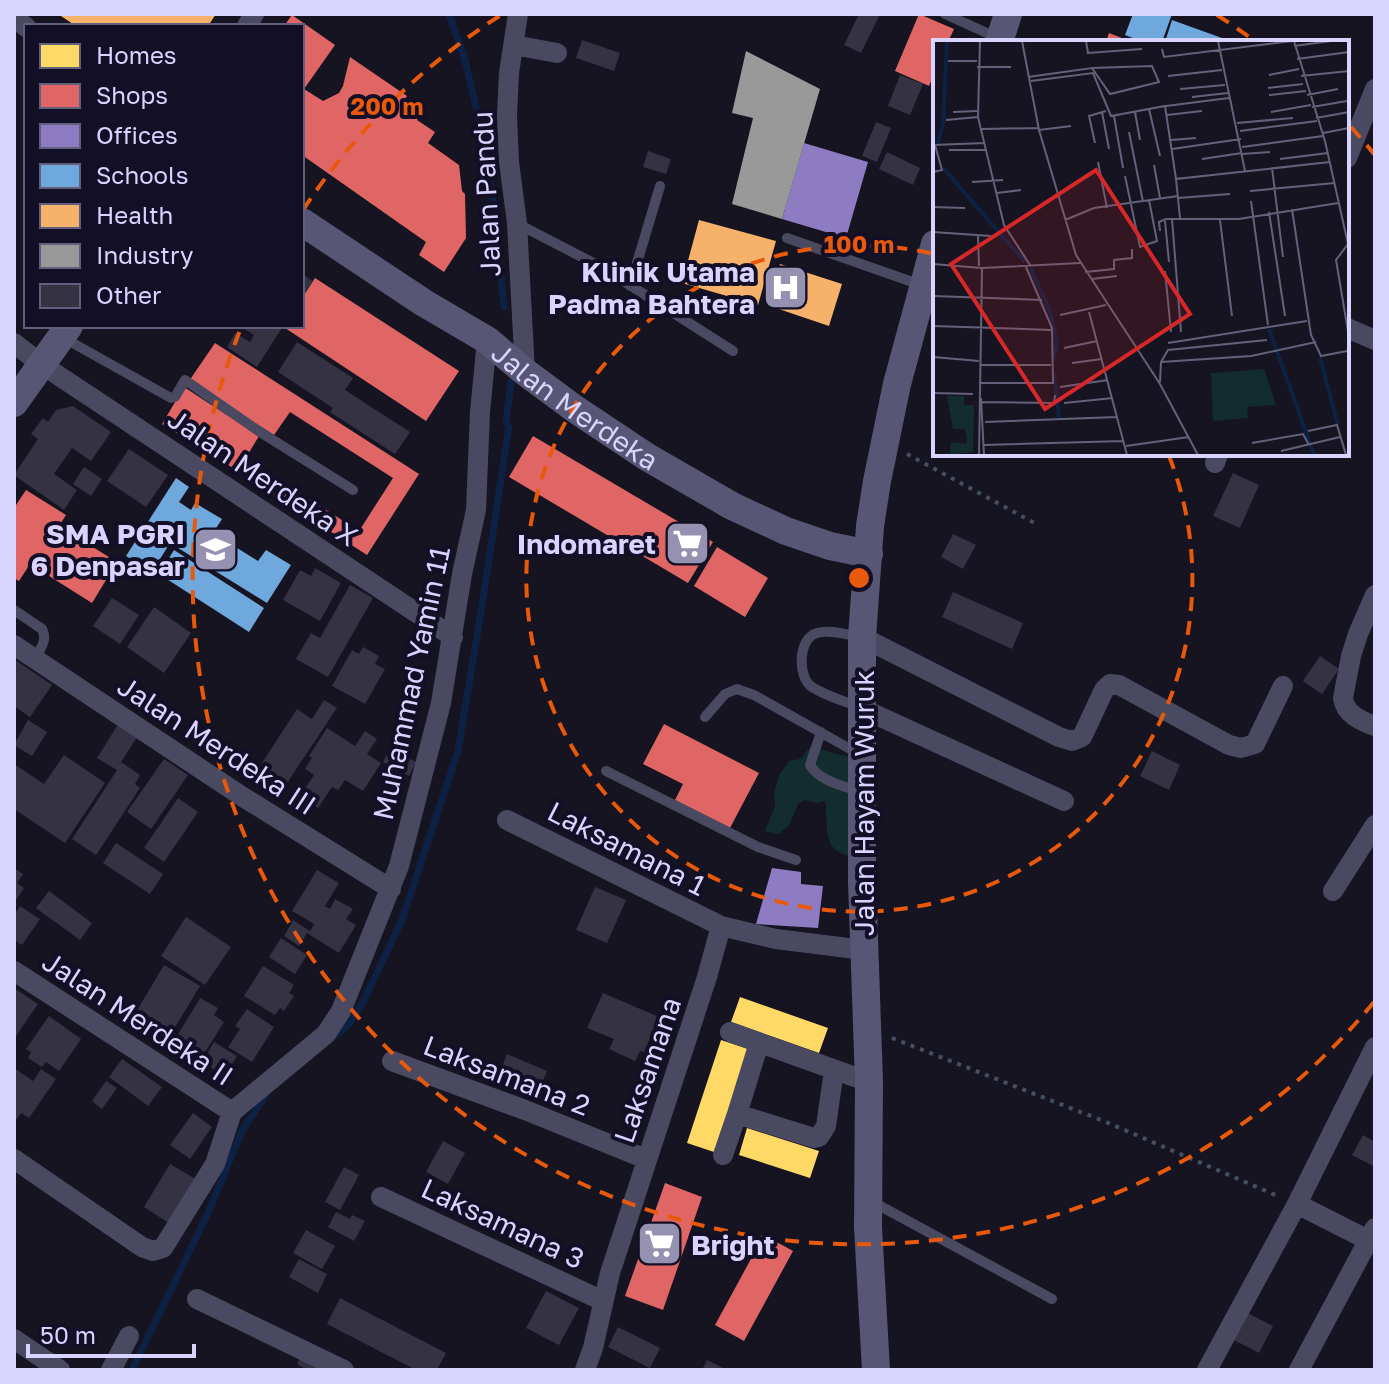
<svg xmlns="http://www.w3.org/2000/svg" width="1389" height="1384" viewBox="0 0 1389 1384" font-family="'Golos Text',sans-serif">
<rect width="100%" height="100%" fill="#161421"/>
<path fill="#132c2d" d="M812 745 832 753 851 757 852 858C847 855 838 853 834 848 824 839 828 815 825 801L817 803 805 800 799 803 789 825 779 834 765 831 775 806 774 792 780 774 789 761 800 759Z"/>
<path fill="#ffd966" d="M740 997 828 1028 819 1053 731 1022Z
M721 1040 751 1050 717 1153 687 1143Z
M747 1128 819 1151 810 1178 739 1155Z"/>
<path fill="#e06666" d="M919 14 954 29 948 42H935V72L929 86 895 71Z
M292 15 335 45 304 89 323 101 339 93 343 86 350 57 407 96 403 102 420 113 417 120 435 132 428 143 459 165 462 191 465 194 466 238 444 272 419 255 426 242 302 155V26H284Z
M1109 33 1132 42H1106Z
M315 278 459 371 426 421 282 326H302V298Z
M215 343 419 474 367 555 240 473 248 460 359 531 393 478 290 412 274 435 189 381Z
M184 387 259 436 238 471 162 424Z
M533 436 713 542 688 583 509 477Z
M26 490 66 515 59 526 117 562 92 603 30 564 19 581 14 578V508Z
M717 547 768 578 745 617 694 586Z
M664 724 759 773 730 828 675 800 683 784 643 764Z
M665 1183 702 1197 663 1310 625 1296Z
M764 1235 793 1251 744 1341 715 1325Z"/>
<path fill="#8e7cc3" d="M804 143 868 162 846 238 782 219Z
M772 868 801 872V884L823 886 818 928 756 924Z"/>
<path fill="#6fa8dc" d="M1133 14H1172L1162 42H1143L1125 35Z
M1172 20 1233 42H1165Z
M176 478 189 487 179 502 191 510 195 503 222 519 213 533 258 561 266 550 291 565 267 603 170 543 152 572 126 556Z
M174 550 264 608 249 632 159 574Z"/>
<path fill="#f6b26b" d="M58 14H216L208 26H76Z
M699 220 776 241 758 305 682 283Z
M780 264 842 284 829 326 767 305Z"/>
<path fill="#999" d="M746 51 820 89 782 219 732 204 753 118 732 113Z"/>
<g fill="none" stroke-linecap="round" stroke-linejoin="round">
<path stroke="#0d2144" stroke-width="7" d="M449 14 465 60 488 159 504 307
M333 1038 350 1023 362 1004 402 920 458 751 481 612 509 426 506 422 511 382
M132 1370 208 1213 242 1131 266 1095"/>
</g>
<path fill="#343243" d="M859 14H880L861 53 844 45Z
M582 40 620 53 614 71 576 58Z
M900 75 923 84 910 115 888 106Z
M876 122 891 128 877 162 862 156Z
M648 151 671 159 666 174 643 167Z
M887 152 920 168 913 185 879 169Z
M302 274 313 281 302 298Z
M240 326H283L257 367 227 347 235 333 250 342 254 335Z
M297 342 353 378 345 390 410 432 395 454 330 412 333 408 278 372Z
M73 406 111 432 91 461 72 448 54 474 77 490 64 510 14 475 38 439 31 434 43 418 48 422 56 410Z
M129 449 168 475 146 507 107 481Z
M84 467 102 479 91 496 73 484Z
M1233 473 1259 485 1240 528 1213 516Z
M953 534 976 545 963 569 941 557Z
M315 568 341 583 320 621 283 600 300 570 311 576Z
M350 585 373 598 328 677 296 659 311 633 320 638Z
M953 592 1023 623 1012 649 942 617Z
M112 598 139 615 120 644 93 626Z
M154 607 191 633 164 673 127 647Z
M363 647 379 656 375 664 385 669 365 704 332 686 352 650 359 654Z
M1320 656 1339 669 1322 694 1303 681Z
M14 659 52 685 30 717 14 706Z
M324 700 337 708 287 783 260 766 297 709 312 719Z
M122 718 141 731 121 762 140 775 135 784 140 788 96 855 72 839 117 770 97 758Z
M28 720 47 732 32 756 14 745Z
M327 728 355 746 365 731 377 739 367 754 381 763 363 791 345 780 338 790 332 787 318 808 300 796 314 775 305 769 312 758 309 756Z
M390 748 416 762 409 776 383 762Z
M1152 751 1180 765 1169 790 1140 776Z
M64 755 105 783 65 843 14 809V764L44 784Z
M164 759 188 775 151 829 127 812Z
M178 798 198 812 164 862 144 848Z
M116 843 163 874 150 894 103 863Z
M14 868 23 874 17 883 24 888 14 903Z
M317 870 339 883 325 906 330 909 335 899 353 909 346 919 356 925 339 953 307 933 299 946 284 936 293 920 310 931 314 924 292 911Z
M595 887 626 900 607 943 576 930Z
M49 891 92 923 80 940 36 908Z
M20 906 40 919 22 945 14 940V915Z
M186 917 231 947 205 985 161 956Z
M281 938 307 955 295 974 269 957Z
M164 965 200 986 171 1034 165 1030 161 1036 143 1026 147 1019 136 1012Z
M263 966 294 985 289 993 294 996 284 1011 280 1008 275 1015 244 996Z
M14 988 38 1004 14 1039Z
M603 993 659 1017 644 1052 640 1051 635 1061 609 1049 614 1039 587 1028Z
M200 998 218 1008 214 1015 224 1022 204 1054 194 1048 192 1052 174 1041Z
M247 1009 274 1027 252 1062 228 1047 240 1029 235 1026Z
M49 1016 81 1039 59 1071 46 1062 42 1067 28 1058 31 1052 26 1049Z
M214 1042 237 1056 225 1076 202 1062Z
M507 1054 547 1071 536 1098 496 1082Z
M122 1059 162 1087 148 1106 109 1077Z
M14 1068 33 1081 41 1069 56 1079 29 1118 21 1113 14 1123Z
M106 1081 117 1088 102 1109 92 1101Z
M193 1113 212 1127 190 1159 170 1145Z
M1363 1135 1375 1142V1167L1352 1155Z
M443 1141 465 1153 448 1184 426 1172Z
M170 1164 199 1181 172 1225 144 1207Z
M344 1167 359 1175 340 1210 325 1202Z
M336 1212 350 1219 352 1215 365 1221 354 1241 328 1227Z
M306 1230 335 1246 322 1269 293 1253Z
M299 1259 327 1274 318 1293 289 1277Z
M546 1291 579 1308 559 1345 526 1328Z
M340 1298 446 1353 437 1370H416L327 1324Z
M1248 1313 1273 1326 1259 1353 1234 1340Z
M618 1327 660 1348 650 1368 608 1347Z
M303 1352 323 1370H308L297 1364Z
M707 1360 727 1370H702Z"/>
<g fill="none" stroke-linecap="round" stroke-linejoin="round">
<path stroke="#44505f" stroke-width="4" stroke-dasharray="4 6" stroke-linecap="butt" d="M907 454 1038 525
M892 1038 1106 1122 1280 1197"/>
<path stroke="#4a4962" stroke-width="10" d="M945 14 998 38
M518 224 603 268 733 351
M787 238 921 285
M630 286 660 186
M62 337 171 398 175 397 185 380 260 432 353 490
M14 610 42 629C48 640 40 649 35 659
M859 707C844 701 826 696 812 687 797 677 798 638 817 633 829 629 848 635 861 637
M705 717 725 694 737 689 754 695 859 754
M821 732 810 765C819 781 844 786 861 792
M606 771 758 847 796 860
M871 1201 1052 1299"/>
<path stroke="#4a4962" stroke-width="20" d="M518 14 509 73 507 116 509 162 517 223 525 372
M14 18 26 27
M247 26 254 14
M514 45 557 53
M1347 158 1375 89
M1347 328 1375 340
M14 343 41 364 453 637
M1215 463 1218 454
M1375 595 1358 634 1351 656 1343 698C1345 714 1361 721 1375 726
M862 637 1059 737 1072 741 1082 737 1104 690 1110 684 1119 685 1229 745 1241 748 1255 744 1283 686
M14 645 243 797 391 889
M861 708 1064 801
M507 820 721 926 776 939 864 950
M1333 891 1375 825
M14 971 232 1112
M730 1032 869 1082
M392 1061 525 1110 646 1159
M737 1114 814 1138 819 1137 826 1126 834 1070
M723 1155 737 1114 759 1043
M14 1159 142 1247 153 1251 163 1248 215 1164 232 1112 326 1034 341 1011 399 866 441 703 462 574 476 510 480 412 487 340
M381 1197 603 1301
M1297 1204 1368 1240
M197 1299 344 1370
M14 1339 60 1370
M111 1370 129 1336
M585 1370 593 1348 610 1273 707 977 721 926
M1207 1370 1297 1204 1375 1047
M1299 1370 1375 1228"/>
<g stroke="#575674" stroke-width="28">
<path d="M999 42 1008 14"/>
<path id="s1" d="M302 222 424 303 487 340 525 372 575 409 647 457 732 506 786 531 830 546 869 554"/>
<path d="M14 403 69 326"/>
<path d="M876 1370 868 1227 869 1082 862 881V637L870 526 877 481 897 384 935 244"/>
</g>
</g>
<g fill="none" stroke="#e8590c" stroke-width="4" stroke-dasharray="14 10">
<path d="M1169 456A333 333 0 1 1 934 254"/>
<path d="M1374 1002A667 667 0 0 1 241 328M303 210A667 667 0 0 1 501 15M1217 15A667 667 0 0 1 1256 42M1351 127A667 667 0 0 1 1374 154"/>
</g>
<defs>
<symbol id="hospital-square" viewBox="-11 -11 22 22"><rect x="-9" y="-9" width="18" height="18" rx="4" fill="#9591b1" stroke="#130f26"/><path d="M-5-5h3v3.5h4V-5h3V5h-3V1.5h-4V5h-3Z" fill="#fff"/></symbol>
<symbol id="supermarket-square" viewBox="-11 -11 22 22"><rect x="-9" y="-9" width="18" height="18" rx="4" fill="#9591b1" stroke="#130f26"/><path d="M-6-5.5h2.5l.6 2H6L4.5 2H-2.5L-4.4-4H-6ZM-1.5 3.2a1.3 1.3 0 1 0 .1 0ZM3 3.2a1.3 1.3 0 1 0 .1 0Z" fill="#fff"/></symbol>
<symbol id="school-square" viewBox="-11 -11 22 22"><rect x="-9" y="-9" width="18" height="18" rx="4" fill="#9591b1" stroke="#130f26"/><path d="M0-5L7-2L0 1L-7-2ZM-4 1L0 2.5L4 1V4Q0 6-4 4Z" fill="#fff"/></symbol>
</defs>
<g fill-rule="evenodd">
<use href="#hospital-square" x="760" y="262" width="51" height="51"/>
<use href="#supermarket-square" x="662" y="518" width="51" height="51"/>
<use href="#school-square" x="190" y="524" width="51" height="51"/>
<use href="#supermarket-square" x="634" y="1218" width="51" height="51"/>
</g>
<g text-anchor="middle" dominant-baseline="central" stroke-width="8" stroke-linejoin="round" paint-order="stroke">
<g font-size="28" fill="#d9d4ff" stroke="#130f26">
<text transform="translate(486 194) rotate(-93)">Jalan Pandu</text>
<text stroke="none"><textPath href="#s1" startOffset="330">Jalan Merdeka</textPath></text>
<text transform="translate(263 477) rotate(34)">Jalan Merdeka X</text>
<text transform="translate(411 683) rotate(-78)">Muhammad Yamin 11</text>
<text transform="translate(217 745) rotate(33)">Jalan Merdeka III</text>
<text transform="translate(863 803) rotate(-90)">Jalan Hayam Wuruk</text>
<text transform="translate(627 848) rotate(27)">Laksamana 1</text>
<text transform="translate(138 1018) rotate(33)">Jalan Merdeka II</text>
<text transform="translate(647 1070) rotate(-71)">Laksamana</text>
<text transform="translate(507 1075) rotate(21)">Laksamana 2</text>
<text transform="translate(503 1223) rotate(25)">Laksamana 3</text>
</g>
<g font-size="28" font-weight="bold" fill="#d9d4ff" stroke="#130f26" text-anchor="end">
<text x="755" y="271">Klinik Utama<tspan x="755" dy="32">Padma Bahtera</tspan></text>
<text x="185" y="533">SMA PGRI<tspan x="185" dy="32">6 Denpasar</tspan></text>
<text x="656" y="543">Indomaret</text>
<text x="691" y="1244" text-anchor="start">Bright</text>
</g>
</g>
<g transform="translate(933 40)">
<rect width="416" height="416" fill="#161421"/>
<path d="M331 329 343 365 314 367 315 378 280 381 278 333ZM14 356H31V365H41L40 412 17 415 18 402 33 404 34 396 31 389H20Z" fill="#132c2d"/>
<path fill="none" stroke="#0d2144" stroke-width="4" d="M5 103 10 83 14 1M10 128 92 222M98 229 117 271 124 302 121 318M336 289 381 415M387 318 405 385M121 333 126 378"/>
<path fill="none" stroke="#64617a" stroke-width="2" d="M47 1 45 77 71 185 97 225M89 1 106 90 143 215 227 344 265 415M153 1 155 13 209 9M285 1 312 131M361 1 392 101 415 204 403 220 416 297M361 6 398 1M229 9 231 17 360 1M364 19 416 12M15 21H44M44 27H78M336 35 366 29M235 36 289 30M368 36 416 31M95 37 159 28 177 54 226 42 219 26 159 28M98 41 160 33 178 76 232 66 243 139M335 48 370 44M247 49 292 45M336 55 373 51M374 55 405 49M259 57 295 53M233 66 296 58M379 67 414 61M216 69 227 116M20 72 44 71M169 72 176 109M202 72 207 100M338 72 378 65M234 75 269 71M181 76 190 128M383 78 416 72M13 80 45 77M304 83 360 78M49 89 106 88M106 90 138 86M307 91 384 81M196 92 210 162M390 93 416 88M238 100 263 98M162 103 156 76 173 71M0 105 52 103M309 107 390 96M239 109 308 99M16 110H53M309 114 337 112M269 119 309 113M347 119 395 113M165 122 174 168M221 125 227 158M339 128 350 217M0 132 9 130 2 105M192 136 207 207 224 201 216 160M39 142 70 140M317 151 402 143M64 153 88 150M245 158 297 154M318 161 335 285M0 167 32 168M359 169 378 295 388 316 414 311M336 172 352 276M247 178 243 139 397 122M239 179 248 292M132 180 161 168 245 156M287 180 299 276M232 181 236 222M227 191 226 182 233 179H306L405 163M0 192 58 196M45 196 46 226M0 224 49 228M232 231 238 292M152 232 181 229V220L199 218V209M159 239 184 236M0 256 109 260M156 272 194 415M127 275 173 265M0 286 119 290M235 303 374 281M131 308 164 301M0 317 46 321M228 322 318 316 383 302M139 323 169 319M48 325H118M227 342 228 322 235 310 334 300M46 343H120L119 288 93 227M127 347 175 340M0 353 40 354M48 358 51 415M49 362 121 363 122 355M131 363 180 358M52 382 184 377M375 391 404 385 413 415M319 403 370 394 376 405M51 405 191 401M193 406 256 397M348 411 407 397M46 415 49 228 147 223"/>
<path fill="#d62828" fill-opacity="0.15" stroke="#d62828" stroke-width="4" d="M163 130 257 274 112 369 18 224Z"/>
<rect width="416" height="416" fill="none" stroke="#d9d4ff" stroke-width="4"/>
</g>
<circle cx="859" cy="578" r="12" fill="#e8590c" stroke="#130f26" stroke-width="4"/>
<g font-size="24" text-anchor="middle" font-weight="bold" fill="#e8590c" stroke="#130f26" stroke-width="8" stroke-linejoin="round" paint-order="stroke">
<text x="387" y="115">200 m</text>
<text x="859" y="253">100 m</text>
</g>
<rect width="1389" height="1384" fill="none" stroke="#d9d4ff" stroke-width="32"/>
<rect x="24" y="24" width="280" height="304" fill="#130f26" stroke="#625e7d" stroke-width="2"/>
<rect x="40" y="44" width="40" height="24" fill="#ffd966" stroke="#625e7d" stroke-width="2"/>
<text x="96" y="64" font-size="24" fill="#d9d4ff">Homes</text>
<rect x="40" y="84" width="40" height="24" fill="#e06666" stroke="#625e7d" stroke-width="2"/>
<text x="96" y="104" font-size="24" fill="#d9d4ff">Shops</text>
<rect x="40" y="124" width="40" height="24" fill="#8e7cc3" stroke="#625e7d" stroke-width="2"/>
<text x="96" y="144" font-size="24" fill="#d9d4ff">Offices</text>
<rect x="40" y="164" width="40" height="24" fill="#6fa8dc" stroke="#625e7d" stroke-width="2"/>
<text x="96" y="184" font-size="24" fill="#d9d4ff">Schools</text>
<rect x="40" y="204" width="40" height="24" fill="#f6b26b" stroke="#625e7d" stroke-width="2"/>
<text x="96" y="224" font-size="24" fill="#d9d4ff">Health</text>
<rect x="40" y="244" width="40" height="24" fill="#999999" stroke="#625e7d" stroke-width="2"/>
<text x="96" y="264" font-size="24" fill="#d9d4ff">Industry</text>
<rect x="40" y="284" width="40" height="24" fill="#343243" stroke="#625e7d" stroke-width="2"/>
<text x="96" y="304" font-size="24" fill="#d9d4ff">Other</text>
<path d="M28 1344v12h166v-12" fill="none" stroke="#d9d4ff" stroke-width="4"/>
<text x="40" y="1344" font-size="24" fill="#d9d4ff" stroke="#130f26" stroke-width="6" paint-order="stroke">50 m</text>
</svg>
